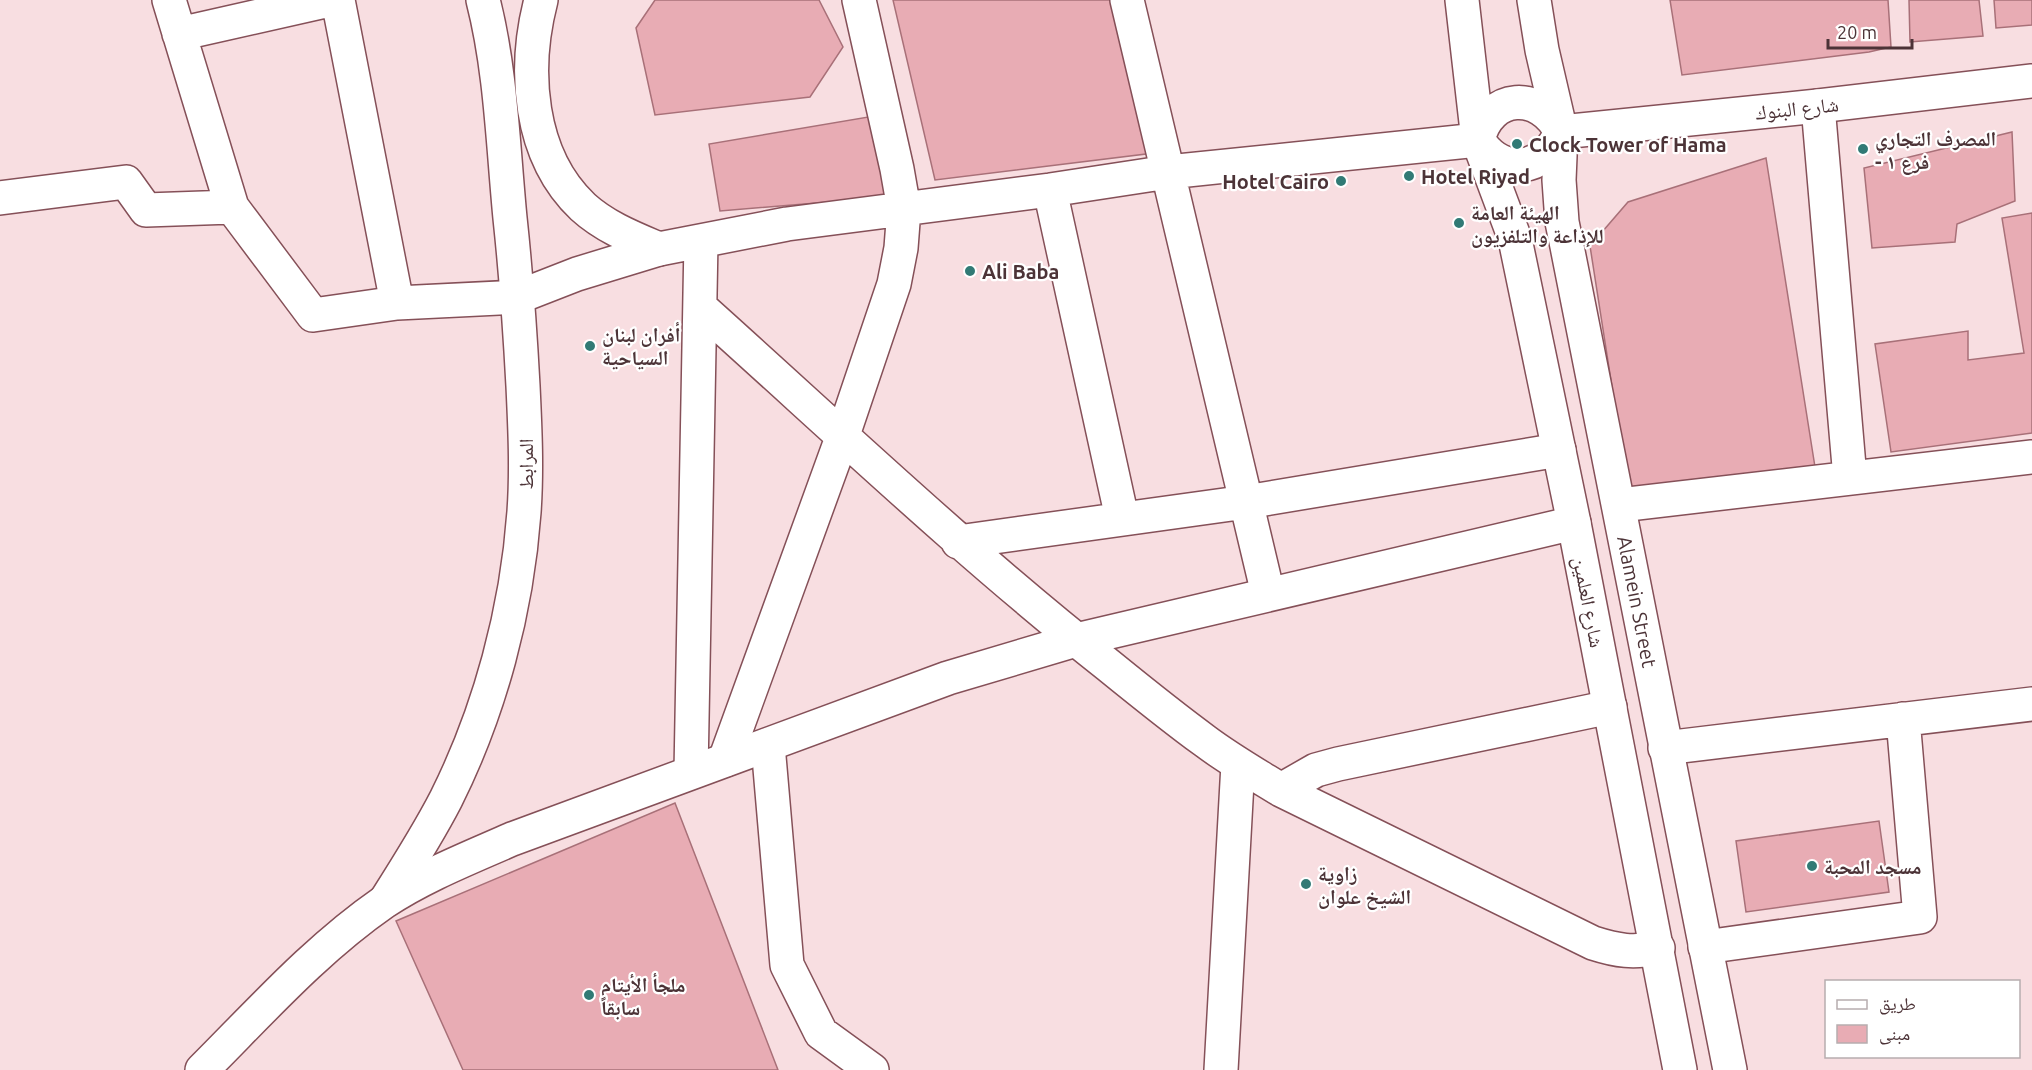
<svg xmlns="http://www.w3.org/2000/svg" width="2032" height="1070" viewBox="0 0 2032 1070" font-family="Ubuntu,'Noto Naskh Arabic',sans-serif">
<rect width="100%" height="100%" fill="#f8dee1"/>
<path fill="#e8acb4" stroke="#a87078" stroke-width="1.5" d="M655 0H819L843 47 810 97 655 115 636 28Z
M893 0H1121L1162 152 935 180Z
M1670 0H1888L1891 47 1869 52 1682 75Z
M1909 0H1979L1983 36 1910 42Z
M1994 0H2032V25L1996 28Z
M880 115 901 196 720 211 709 144Z
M2012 132 2015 201 1957 224 1955 242 1872 248 1864 168Z
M1766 158 1815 467 1629 496 1590 246 1628 202Z
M2032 213V433L1891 452 1875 344 1968 331V360L2024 353 2002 218Z
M675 803 778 1070H463L396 921Z
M1879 821 1889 892 1746 912 1736 841Z"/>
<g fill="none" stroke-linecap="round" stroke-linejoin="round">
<defs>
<path id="minor" d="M169 0 232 207 313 315 397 303 518 297 577 274 659 249 787 224 1050 190 1168 172 1478 140
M338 0 397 303
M1127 0 1268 594
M179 34 330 0
M1818 106 1850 478
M1050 190 1122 518
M0 198 126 182 146 210 232 207
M700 307C835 428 966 553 1108 665 1140 691 1172 717 1205 741 1229 759 1255 774 1281 790L1593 943C1618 951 1633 953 1658 948
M1620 505 2032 457
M958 542 1246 502 1559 450
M768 745 787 965 821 1033 872 1070
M1665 748 2032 704
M725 760 843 435 894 284 901 248 904 209 897 169 859 0
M691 772 701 241
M1281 790 1316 770 1338 764 1610 707
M1705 947 1920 917 1903 719
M1221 1070 1238 764"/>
<g id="major">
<path d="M541 0C523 69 528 155 583 207 605 227 633 238 659 249"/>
<path d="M1462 0 1478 140C1502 177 1544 172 1561 132 1540 90 1489 93 1478 140"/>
<path id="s1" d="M1534 0 1542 50 1561 132 1559 180 1562 222C1620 504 1673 787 1730 1070"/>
<path d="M1561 132 1818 106 2032 81"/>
<path d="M1478 140 1515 239 1574 523 1680 1070"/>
<path d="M386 900C407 867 428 834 446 799 490 711 517 610 524 512 527 470 525 428 523 386 520 330 516 274 510 218 503 146 501 70 483 0"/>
<path d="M202 1070C260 1012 316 949 384 902 423 876 469 858 512 839L948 678 1076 640 1574 523"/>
</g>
</defs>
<use href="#minor" stroke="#855058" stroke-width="36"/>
<use href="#major" stroke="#855058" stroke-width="36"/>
<use href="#minor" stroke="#fff" stroke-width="33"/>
<use href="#major" stroke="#fff" stroke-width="33"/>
</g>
<g fill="#317a75" stroke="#fff" stroke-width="2">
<circle cx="1517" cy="144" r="6"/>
<circle cx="1863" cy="149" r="6"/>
<circle cx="1409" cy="176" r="6"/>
<circle cx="1341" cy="181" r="6"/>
<circle cx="1459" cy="223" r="6"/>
<circle cx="970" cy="271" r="6"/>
<circle cx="590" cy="346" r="6"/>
<circle cx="1812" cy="866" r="6"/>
<circle cx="1306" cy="884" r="6"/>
<circle cx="589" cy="995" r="6"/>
</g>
<g text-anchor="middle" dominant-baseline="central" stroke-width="4.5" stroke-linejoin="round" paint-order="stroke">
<g font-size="20" fill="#4c3337" stroke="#fff">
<text transform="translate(1797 108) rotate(-6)">شارع البنوك</text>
<text transform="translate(525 464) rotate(-90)">المرابط</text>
<text transform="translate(1589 602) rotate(79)">شارع العلمين</text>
<text stroke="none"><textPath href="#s1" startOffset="612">Alamein Street</textPath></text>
</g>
<g font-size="20" font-weight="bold" fill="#4c3337" stroke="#fff" text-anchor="start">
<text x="1875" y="138">المصرف التجاري<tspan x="1875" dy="23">- فرع ١</tspan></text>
<text x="1529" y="144">Clock Tower of Hama</text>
<text x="1421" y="176">Hotel Riyad</text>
<text x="1329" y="181" text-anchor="end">Hotel Cairo</text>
<text x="1471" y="212">الهيئة العامة<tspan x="1471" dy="23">للإذاعة والتلفزيون</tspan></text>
<text x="982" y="271">Ali Baba</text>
<text x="602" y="334">أفران لبنان<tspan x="602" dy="23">السياحية</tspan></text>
<text x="1824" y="866">مسجد المحبة</text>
<text x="1318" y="873">زاوية<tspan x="1318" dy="23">الشيخ علوان</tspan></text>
<text x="601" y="984">ملجأ الأيتام<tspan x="601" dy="23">سابقاً</tspan></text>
</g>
</g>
<rect x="1825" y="980" width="195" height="78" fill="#ffffff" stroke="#b7adaf" stroke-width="1.5"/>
<rect x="1837" y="1000" width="30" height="9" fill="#ffffff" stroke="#b7adaf" stroke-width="1.5"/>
<text x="1879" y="1010" font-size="18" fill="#4c3337">طريق</text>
<rect x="1837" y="1025" width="30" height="18" fill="#e8acb4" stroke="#b7adaf" stroke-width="1.5"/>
<text x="1879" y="1040" font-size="18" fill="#4c3337">مبنى</text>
<path d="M1828 39v9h84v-9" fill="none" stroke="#4c3337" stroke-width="3"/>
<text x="1837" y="39" font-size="18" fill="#4c3337" stroke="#ffffff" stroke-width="4.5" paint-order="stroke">20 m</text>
</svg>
